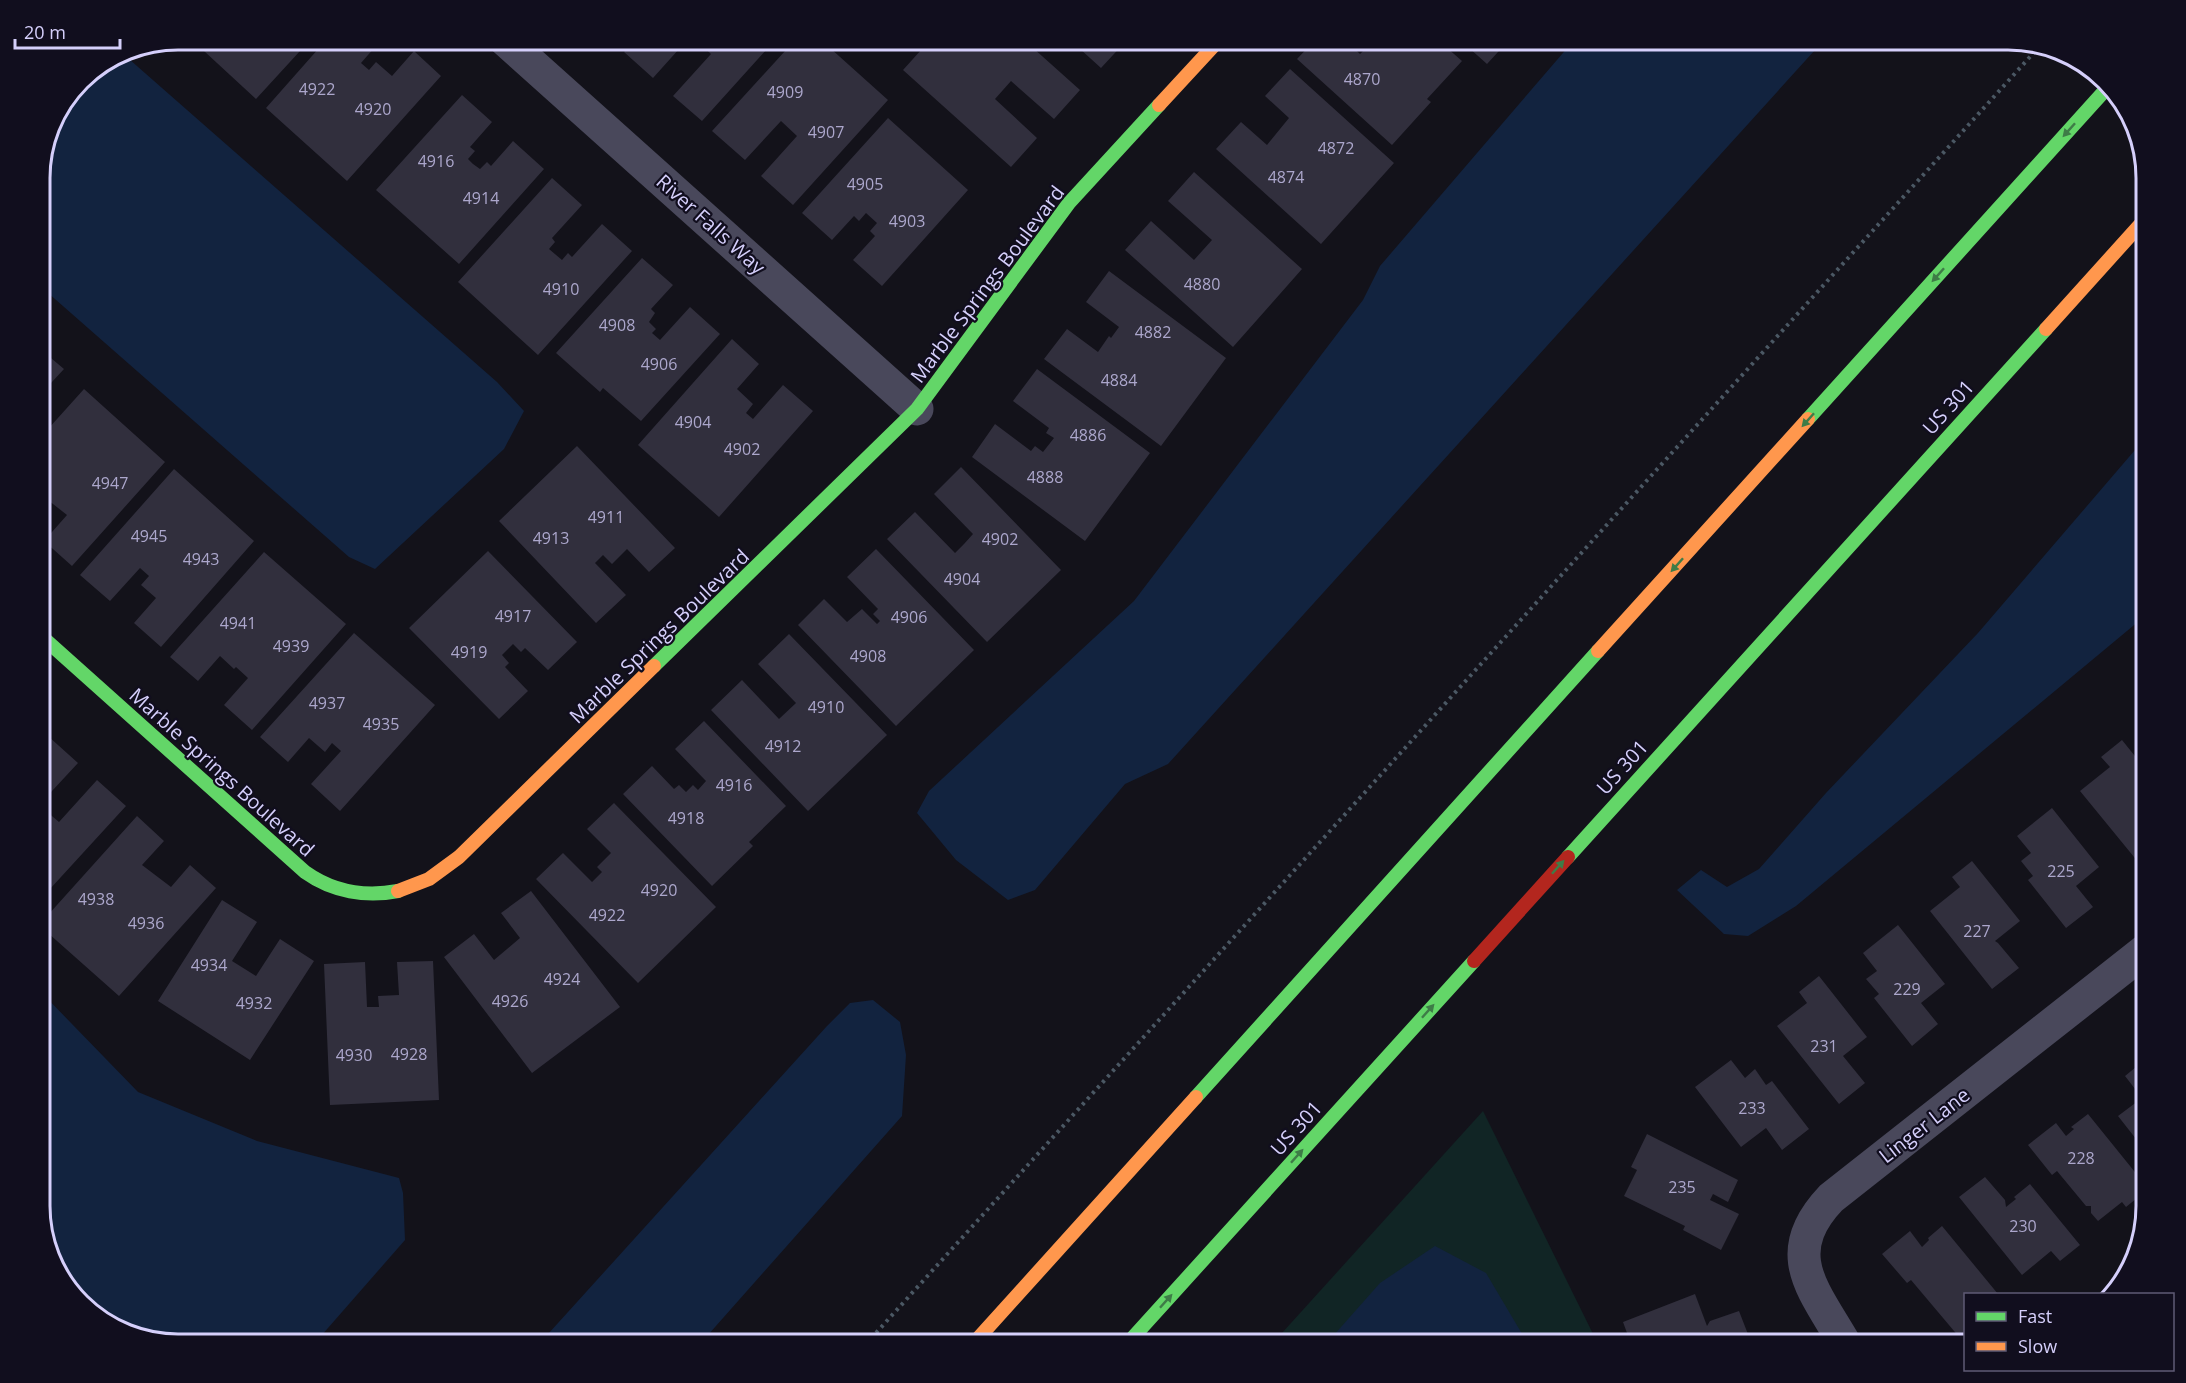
<svg xmlns="http://www.w3.org/2000/svg" width="2186" height="1383" viewBox="0 0 2186 1383" font-family="'Open Sans',sans-serif">
<rect width="100%" height="100%" fill="#13121a"/>
<path fill="#112525" d="M1483 1111 1598 1344H1272Z"/>
<path fill="#12233f" d="M1575 39H1825L1168 764 1125 784 1035 890 1008 900 956 860 917 813 929 791 1134 601 1363 300 1380 266Z
M121 52 497 382 524 411 504 449 375 569 349 557 39 285V169L50 124 80 79Z
M2147 436V614L2145 616 1796 906 1748 936 1724 934 1677 890 1701 870 1727 887 1759 869 1826 793 1978 633Z
M39 990 138 1092 257 1141 399 1178 403 1193 405 1240 314 1344H178L101 1321 58 1275 39 1214Z
M873 1000 900 1022 906 1055 902 1116 700 1344H539L827 1026 850 1003Z
M1435 1246 1486 1273 1528 1344H1326L1380 1283Z"/>
<path fill="#312f3d" d="M191 39H311L256 99Z
M327 39H382L361 63 369 70 376 62 392 76 414 51 441 76 347 181 266 108Z
M636 39H688L653 78 624 52Z
M695 39H776L702 121 673 96 711 54Z
M796 39H820L888 100 793 205 761 176 797 136 781 121 745 160 712 131Z
M931 39H1023L1080 90 1054 119 1011 81 995 99 1037 138 1011 167 903 70Z
M1069 39H1124L1126 41 1101 68Z
M1316 39H1335L1349 51 1353 47 1360 54 1369 45 1373 48 1380 41 1378 39H1437L1462 61 1427 99 1431 102 1392 145 1297 59Z
M1459 39H1510L1487 64Z
M1290 69 1394 163 1321 244 1216 149 1241 122 1267 145 1289 118 1265 96Z
M462 95 492 122 470 147 475 151 468 159 473 164 480 169 487 162 491 166 513 141 544 169 459 264 376 190Z
M888 118 968 190 882 286 853 260 875 236 870 231 877 223 866 213 859 221 854 216 832 240 802 213Z
M1194 172 1302 269 1233 347 1125 250 1151 221 1194 260 1212 240 1168 201Z
M552 178 582 205 552 238 555 242 549 249 562 260 568 253 572 257 602 224 632 251 538 355 458 282Z
M642 258 673 285 651 309 655 313 649 322 656 329 652 333 660 340 690 307 720 334 641 421 603 388 600 392 556 353Z
M1109 271 1226 358 1161 446 1044 359 1067 329 1098 352 1109 336 1111 338 1119 327 1086 302Z
M732 339 759 364 737 389 753 404 746 413 753 419 783 385 813 411 719 517 638 445Z
M39 348 64 369 39 396Z
M1037 369 1150 453 1085 541 972 457 995 424 1031 451 1035 446 1043 452 1054 438 1046 433 1049 428 1013 401Z
M84 389 165 462 72 566 44 541 67 515 39 493V439Z
M577 446 675 548 649 572 627 549 612 564 603 555 595 563 626 595 596 623 499 521Z
M961 467 1061 570 987 642 887 539 915 512 955 553 964 544 973 534 934 494Z
M174 469 254 541 161 647 134 623 156 598 141 585 149 576 140 568 110 601 80 575Z
M876 549 974 650 896 726 798 625 824 599 847 622 862 609 877 624 880 621 873 614 878 609 847 577Z
M488 551 577 642 548 670 525 648 521 652 513 644 502 655 509 663 505 667 528 691 499 719 409 628Z
M264 552 346 624 252 730 224 705 248 678 236 667 234 669 220 656 198 681 170 657Z
M354 633 435 705 340 811 311 784 341 751 332 743 325 752 309 738 288 762 260 737Z
M789 634 887 735 808 811 711 710 742 680 779 719 796 703 758 664Z
M704 721 786 806 749 842 753 846 712 886 623 794 652 766 674 789 679 785 686 792 693 785 698 790 706 781 675 749Z
M48 736 78 763 39 805V746Z
M2122 740 2147 771V865L2143 868 2080 791 2110 767 2101 757Z
M97 780 126 806 39 901V805L59 822Z
M614 803 716 907 638 983 536 879 563 853 592 882 602 872 597 867 611 853 587 829Z
M2052 808 2099 867 2076 886 2093 907 2066 928 2028 880 2033 876 2021 861 2031 853 2017 836Z
M137 816 164 841 142 865 171 887 190 865 216 888 119 996 39 925Z
M1972 861 2020 921 1995 941 1998 943 2019 968 1992 989 1930 911 1960 887 1952 877Z
M531 891 620 1007 532 1073 444 957 474 934 494 960 520 938 501 913Z
M222 900 257 922 232 961 256 976 280 939 314 961 250 1060 158 1001Z
M1898 925 1945 984 1921 1003 1938 1024 1912 1046 1874 998 1879 994 1866 979 1877 971 1863 953Z
M433 961 439 1100 330 1105 324 964 365 962 367 1007H379L378 996 399 995 397 962Z
M1819 976 1867 1037 1843 1056 1865 1083 1839 1104 1777 1026 1807 1003 1799 992Z
M2147 1058V1153L2118 1116 2142 1098 2125 1076Z
M1731 1060 1745 1078 1755 1069 1766 1085 1772 1081 1809 1129 1782 1150 1766 1128 1741 1147 1695 1087Z
M2088 1114 2147 1187V1190L2126 1207 2122 1202 2098 1221 2091 1213V1206H2086L2057 1171 2052 1175 2028 1145 2056 1123 2066 1136 2074 1129 2071 1127Z
M1647 1134 1738 1180 1728 1202 1713 1194 1710 1200 1739 1214 1721 1250 1683 1230 1685 1226 1624 1196 1637 1170 1631 1167Z
M1985 1177 2005 1200 2006 1207 2016 1199 2014 1197 2030 1184 2080 1245 2060 1261 2051 1251 2022 1275 1959 1197Z
M1942 1226 1998 1294H1965V1344L1911 1280 1907 1283 1882 1254 1910 1231 1922 1247 1929 1240 1928 1238Z
M1695 1294 1707 1326 1710 1321 1739 1311 1751 1342 1746 1344H1645L1644 1341 1631 1344 1623 1322Z"/>
<g fill="none" stroke-linecap="round" stroke-linejoin="round">
<path stroke="#4b5864" stroke-width="4" stroke-dasharray="3 4.5" stroke-linecap="butt" d="M866 1344 2038 48"/>
<path stroke="#49485b" stroke-width="33" d="M504 39 917 409
M1845 1344C1814 1290 1778 1254 1831 1198L2147 949"/>
<path stroke="#63d668" stroke-width="14" d="M1808 419 2108 87
M39 634 305 872C333 892 366 897 398 891
M654 666 917 409 1069 203 1159 105
M1568 857 2046 329
M1196 1097 1598 651
M1127 1344 1474 961"/>
<path stroke="#ff974d" stroke-width="14" d="M1159 105 1220 39
M2046 329 2147 217
M1598 651 1808 419
M398 891 429 879 459 857 654 666
M973 1344 1196 1097"/>
<path stroke="#b3261e" stroke-width="14" d="M1474 961 1568 857"/>
</g>
<defs><path id="oneway-solid" d="M-6-.8H1V-3.2L6.5 0L1 3.2V.8H-6Z" transform="scale(1.5)"/></defs>
<g fill="#3e7c47">
<use href="#oneway-solid" transform="translate(2069 130) rotate(132)"/>
<use href="#oneway-solid" transform="translate(1938 275) rotate(132)"/>
<use href="#oneway-solid" transform="translate(1808 420) rotate(132)"/>
<use href="#oneway-solid" transform="translate(1677 565) rotate(132)"/>
<use href="#oneway-solid" transform="translate(1558 867) rotate(-48)"/>
<use href="#oneway-solid" transform="translate(1428 1011) rotate(-48)"/>
<use href="#oneway-solid" transform="translate(1297 1156) rotate(-48)"/>
<use href="#oneway-solid" transform="translate(1166 1301) rotate(-48)"/>
</g>
<g text-anchor="middle" dominant-baseline="central" stroke-width="4.5" stroke-linejoin="round" paint-order="stroke">
<g font-size="16" fill="#aca7cc">
<text x="1362" y="79">4870</text>
<text x="317" y="89">4922</text>
<text x="785" y="92">4909</text>
<text x="373" y="109">4920</text>
<text x="826" y="132">4907</text>
<text x="1336" y="148">4872</text>
<text x="436" y="161">4916</text>
<text x="1286" y="177">4874</text>
<text x="865" y="184">4905</text>
<text x="481" y="198">4914</text>
<text x="907" y="221">4903</text>
<text x="1202" y="284">4880</text>
<text x="561" y="289">4910</text>
<text x="617" y="325">4908</text>
<text x="1153" y="332">4882</text>
<text x="659" y="364">4906</text>
<text x="1119" y="380">4884</text>
<text x="693" y="422">4904</text>
<text x="1088" y="435">4886</text>
<text x="742" y="449">4902</text>
<text x="1045" y="477">4888</text>
<text x="110" y="483">4947</text>
<text x="606" y="517">4911</text>
<text x="149" y="536">4945</text>
<text x="551" y="538">4913</text>
<text x="1000" y="539">4902</text>
<text x="201" y="559">4943</text>
<text x="962" y="579">4904</text>
<text x="513" y="616">4917</text>
<text x="909" y="617">4906</text>
<text x="238" y="623">4941</text>
<text x="291" y="646">4939</text>
<text x="469" y="652">4919</text>
<text x="868" y="656">4908</text>
<text x="327" y="703">4937</text>
<text x="826" y="707">4910</text>
<text x="381" y="724">4935</text>
<text x="783" y="746">4912</text>
<text x="734" y="785">4916</text>
<text x="686" y="818">4918</text>
<text x="2061" y="871">225</text>
<text x="659" y="890">4920</text>
<text x="96" y="899">4938</text>
<text x="607" y="915">4922</text>
<text x="146" y="923">4936</text>
<text x="1977" y="931">227</text>
<text x="209" y="965">4934</text>
<text x="562" y="979">4924</text>
<text x="1907" y="989">229</text>
<text x="510" y="1001">4926</text>
<text x="254" y="1003">4932</text>
<text x="1824" y="1046">231</text>
<text x="409" y="1054">4928</text>
<text x="354" y="1055">4930</text>
<text x="1752" y="1108">233</text>
<text x="2081" y="1158">228</text>
<text x="1682" y="1187">235</text>
<text x="2023" y="1226">230</text>
</g>
<g font-size="20" fill="#d5cffb" stroke="#110e1e">
<text transform="translate(711 224) rotate(42)">River Falls Way</text>
<text transform="translate(987 284) rotate(-53)">Marble Springs Boulevard</text>
<text transform="translate(1948 407) rotate(-48)">US 301</text>
<text transform="translate(659 636) rotate(-44)">Marble Springs Boulevard</text>
<text transform="translate(1622 767) rotate(-48)">US 301</text>
<text transform="translate(222 772) rotate(42)">Marble Springs Boulevard</text>
<text transform="translate(1924 1125) rotate(-38)">Linger Lane</text>
<text transform="translate(1296 1128) rotate(-48)">US 301</text>
</g>
</g>
<path d="M0 0H2186V1383H0ZM178 50H2008A128 128 0 0 1 2136 178V1206A128 128 0 0 1 2008 1334H178A128 128 0 0 1 50 1206V178A128 128 0 0 1 178 50Z" fill="#110e1e" fill-rule="evenodd"/>
<path fill="none" stroke="#d5cffb" stroke-width="3" d="M178 50H2008A128 128 0 0 1 2136 178V1206A128 128 0 0 1 2008 1334H178A128 128 0 0 1 50 1206V178A128 128 0 0 1 178 50Z"/>
<rect x="1964" y="1293" width="210" height="78" fill="#110e1e" stroke="#5f5b76" stroke-width="1.5"/>
<rect x="1976" y="1312" width="30" height="9" fill="#63d668" stroke="#5f5b76" stroke-width="1.5"/>
<text x="2018" y="1323" font-size="18" fill="#d5cffb">Fast</text>
<rect x="1976" y="1342" width="30" height="9" fill="#ff974d" stroke="#5f5b76" stroke-width="1.5"/>
<text x="2018" y="1353" font-size="18" fill="#d5cffb">Slow</text>
<path d="M15 39v9h105v-9" fill="none" stroke="#d5cffb" stroke-width="3"/>
<text x="24" y="39" font-size="18" fill="#d5cffb" stroke="#110e1e" stroke-width="4.5" paint-order="stroke">20 m</text>
</svg>
